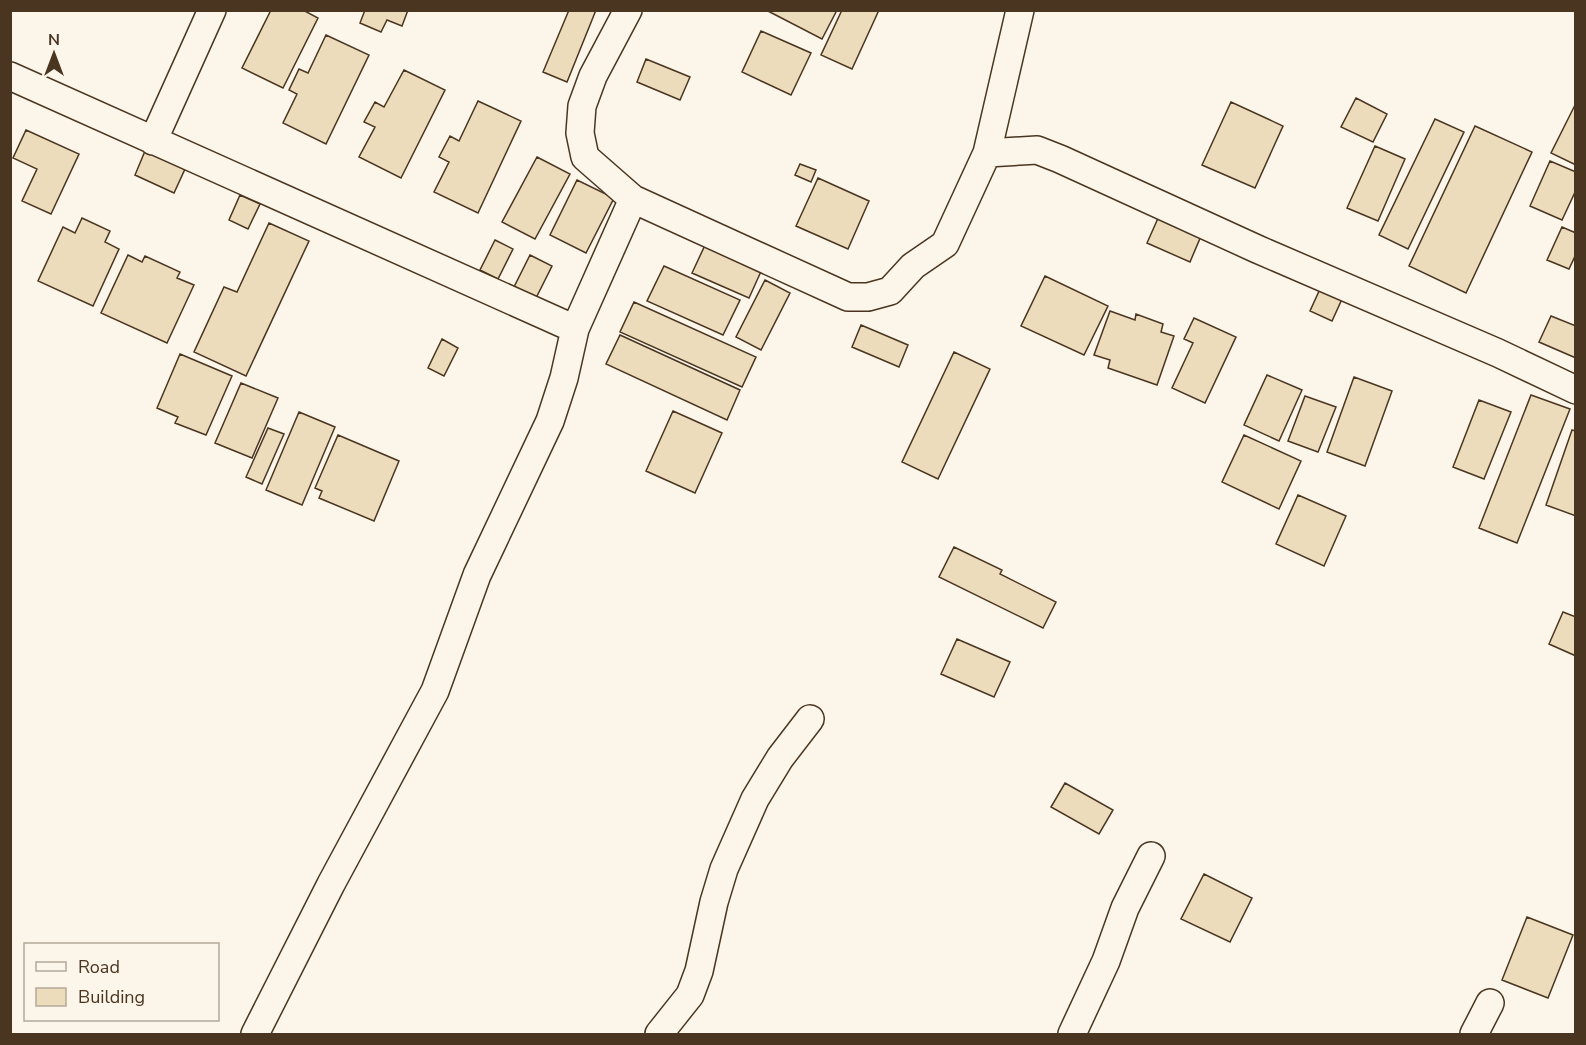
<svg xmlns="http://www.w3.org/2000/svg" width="1586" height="1045" viewBox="0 0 1586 1045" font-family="'Nunito Sans',sans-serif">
<rect width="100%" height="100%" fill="#fbf6e9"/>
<path fill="#ecdcbc" stroke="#4a3520" stroke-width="1.5" d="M271 10H303L318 18 283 88 242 68Z
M365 10H408L402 26 387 20 381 32 360 23Z
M569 10H596L567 82 543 72Z
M766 10H837L822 39Z
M842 10H879L852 69 821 55Z
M761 31 811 53 791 95 742 72Z
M326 35 369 55 326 144 283 123 297 94 289 90 299 69 308 73Z
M646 59 690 77 680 100 637 82Z
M404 70 445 90 401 178 359 157 375 127 364 122 375 102 384 107Z
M1356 98 1387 114 1373 142 1341 127Z
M478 101 521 121 478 213 434 192 449 162 439 157 450 136 459 141Z
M1231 102 1283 126 1255 188 1202 165Z
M1576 103V165L1551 153Z
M1435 119 1464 132 1408 249 1379 235Z
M1475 126 1532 152 1466 293 1409 266Z
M26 130 79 154 51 214 22 201 37 169 13 158Z
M1375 146 1405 159 1378 221 1347 208Z
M145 151 185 169 174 193 135 175Z
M537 157 570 174 535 239 502 222Z
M1550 161 1576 172V190L1562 220 1530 206Z
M800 164 816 170 811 182 795 175Z
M818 178 869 201 848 249 796 226Z
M577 180 614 198 586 253 550 235Z
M240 195 260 204 248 229 229 220Z
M1159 216 1201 236 1190 262 1147 243Z
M82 218 110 231 105 242 119 249 93 306 38 281 63 227 75 233Z
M269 223 309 241 246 376 194 352 224 287 237 292Z
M1562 227 1576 233V254L1569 269 1547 260Z
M495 240 513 249 498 279 480 270Z
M706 243 763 267 749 298 692 273Z
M128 255 142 262 145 256 180 272 177 278 194 285 167 343 101 313Z
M530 255 552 266 536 298 514 287Z
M664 266 740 300 723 335 647 301Z
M1045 276 1108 306 1084 355 1021 326Z
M765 280 790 293 761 350 736 337Z
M1320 289 1342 299 1332 321 1310 311Z
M634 302 756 357 742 387 620 332Z
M1110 311 1135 320 1136 314 1163 324 1161 332 1174 336 1157 385 1108 368 1110 360 1094 355Z
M1551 316 1576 326V358L1539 342Z
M1194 318 1236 337 1205 403 1172 388 1193 343 1184 339Z
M861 325 908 345 899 367 852 347Z
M620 335 740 390 727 420 606 364Z
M442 339 458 348 444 376 428 368Z
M954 352 990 369 938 479 902 462Z
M180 354 232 376 206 435 175 423 178 417 157 408Z
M1267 375 1302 390 1279 441 1244 425Z
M1354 377 1392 391 1365 466 1327 452Z
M241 383 278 398 252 458 215 443Z
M1531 395 1570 409 1517 543 1479 528Z
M1305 396 1336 407 1318 452 1288 441Z
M1479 400 1511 412 1484 479 1453 467Z
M673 411 722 433 695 493 646 471Z
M299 412 335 427 302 505 266 490Z
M268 428 284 434 262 484 246 477Z
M1572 430 1576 431V516L1546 505Z
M338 435 399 461 374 521 319 498 322 491 315 488Z
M1244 435 1301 461 1279 509 1222 482Z
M1298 495 1346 516 1324 566 1276 544Z
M954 547 1002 570 1000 574 1056 602 1043 628 939 577Z
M1563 612 1576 617V656L1549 644Z
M957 639 1010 662 994 697 941 674Z
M1065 783 1113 810 1099 834 1051 807Z
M1204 874 1252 898 1230 942 1181 919Z
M1527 917 1573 935 1548 998 1502 980Z"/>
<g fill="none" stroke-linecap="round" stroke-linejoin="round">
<defs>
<path id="street" d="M628 10 593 76 582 106 580 133 585 157 633 199 848 297H868L890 291 913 266 945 244 987 153 1020 10
M10 76 575 329
M153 141 212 10
M987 153 1037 150 1060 159 1257 249 1498 353 1576 390
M255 1034 331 884 435 691 477 575 550 421 564 378 575 329 633 199
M659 1034 690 995 699 971 714 902 724 869 755 799 780 758 810 719
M1072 1034 1106 961 1125 908 1151 856
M1474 1034 1490 1003"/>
</defs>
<use href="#street" stroke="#4a3520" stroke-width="30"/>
<use href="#street" stroke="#fbf6e9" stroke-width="27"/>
</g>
<rect width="1586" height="1045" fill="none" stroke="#4a3520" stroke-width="24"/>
<rect x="24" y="943" width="195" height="78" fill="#fbf6e9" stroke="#b4a999" stroke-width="1.5"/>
<rect x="36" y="962" width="30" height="9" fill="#fbf6e9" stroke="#b4a999" stroke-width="1.5"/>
<text x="78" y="973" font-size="18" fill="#4a3520">Road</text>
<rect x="36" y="988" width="30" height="18" fill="#ecdcbc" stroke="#b4a999" stroke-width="1.5"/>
<text x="78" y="1003" font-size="18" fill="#4a3520">Building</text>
<g transform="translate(54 54)" stroke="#fbf6e9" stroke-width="4.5" paint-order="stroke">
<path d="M0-4.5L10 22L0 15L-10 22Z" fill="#4a3520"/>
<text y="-9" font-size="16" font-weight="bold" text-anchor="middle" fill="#4a3520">N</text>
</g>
</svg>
